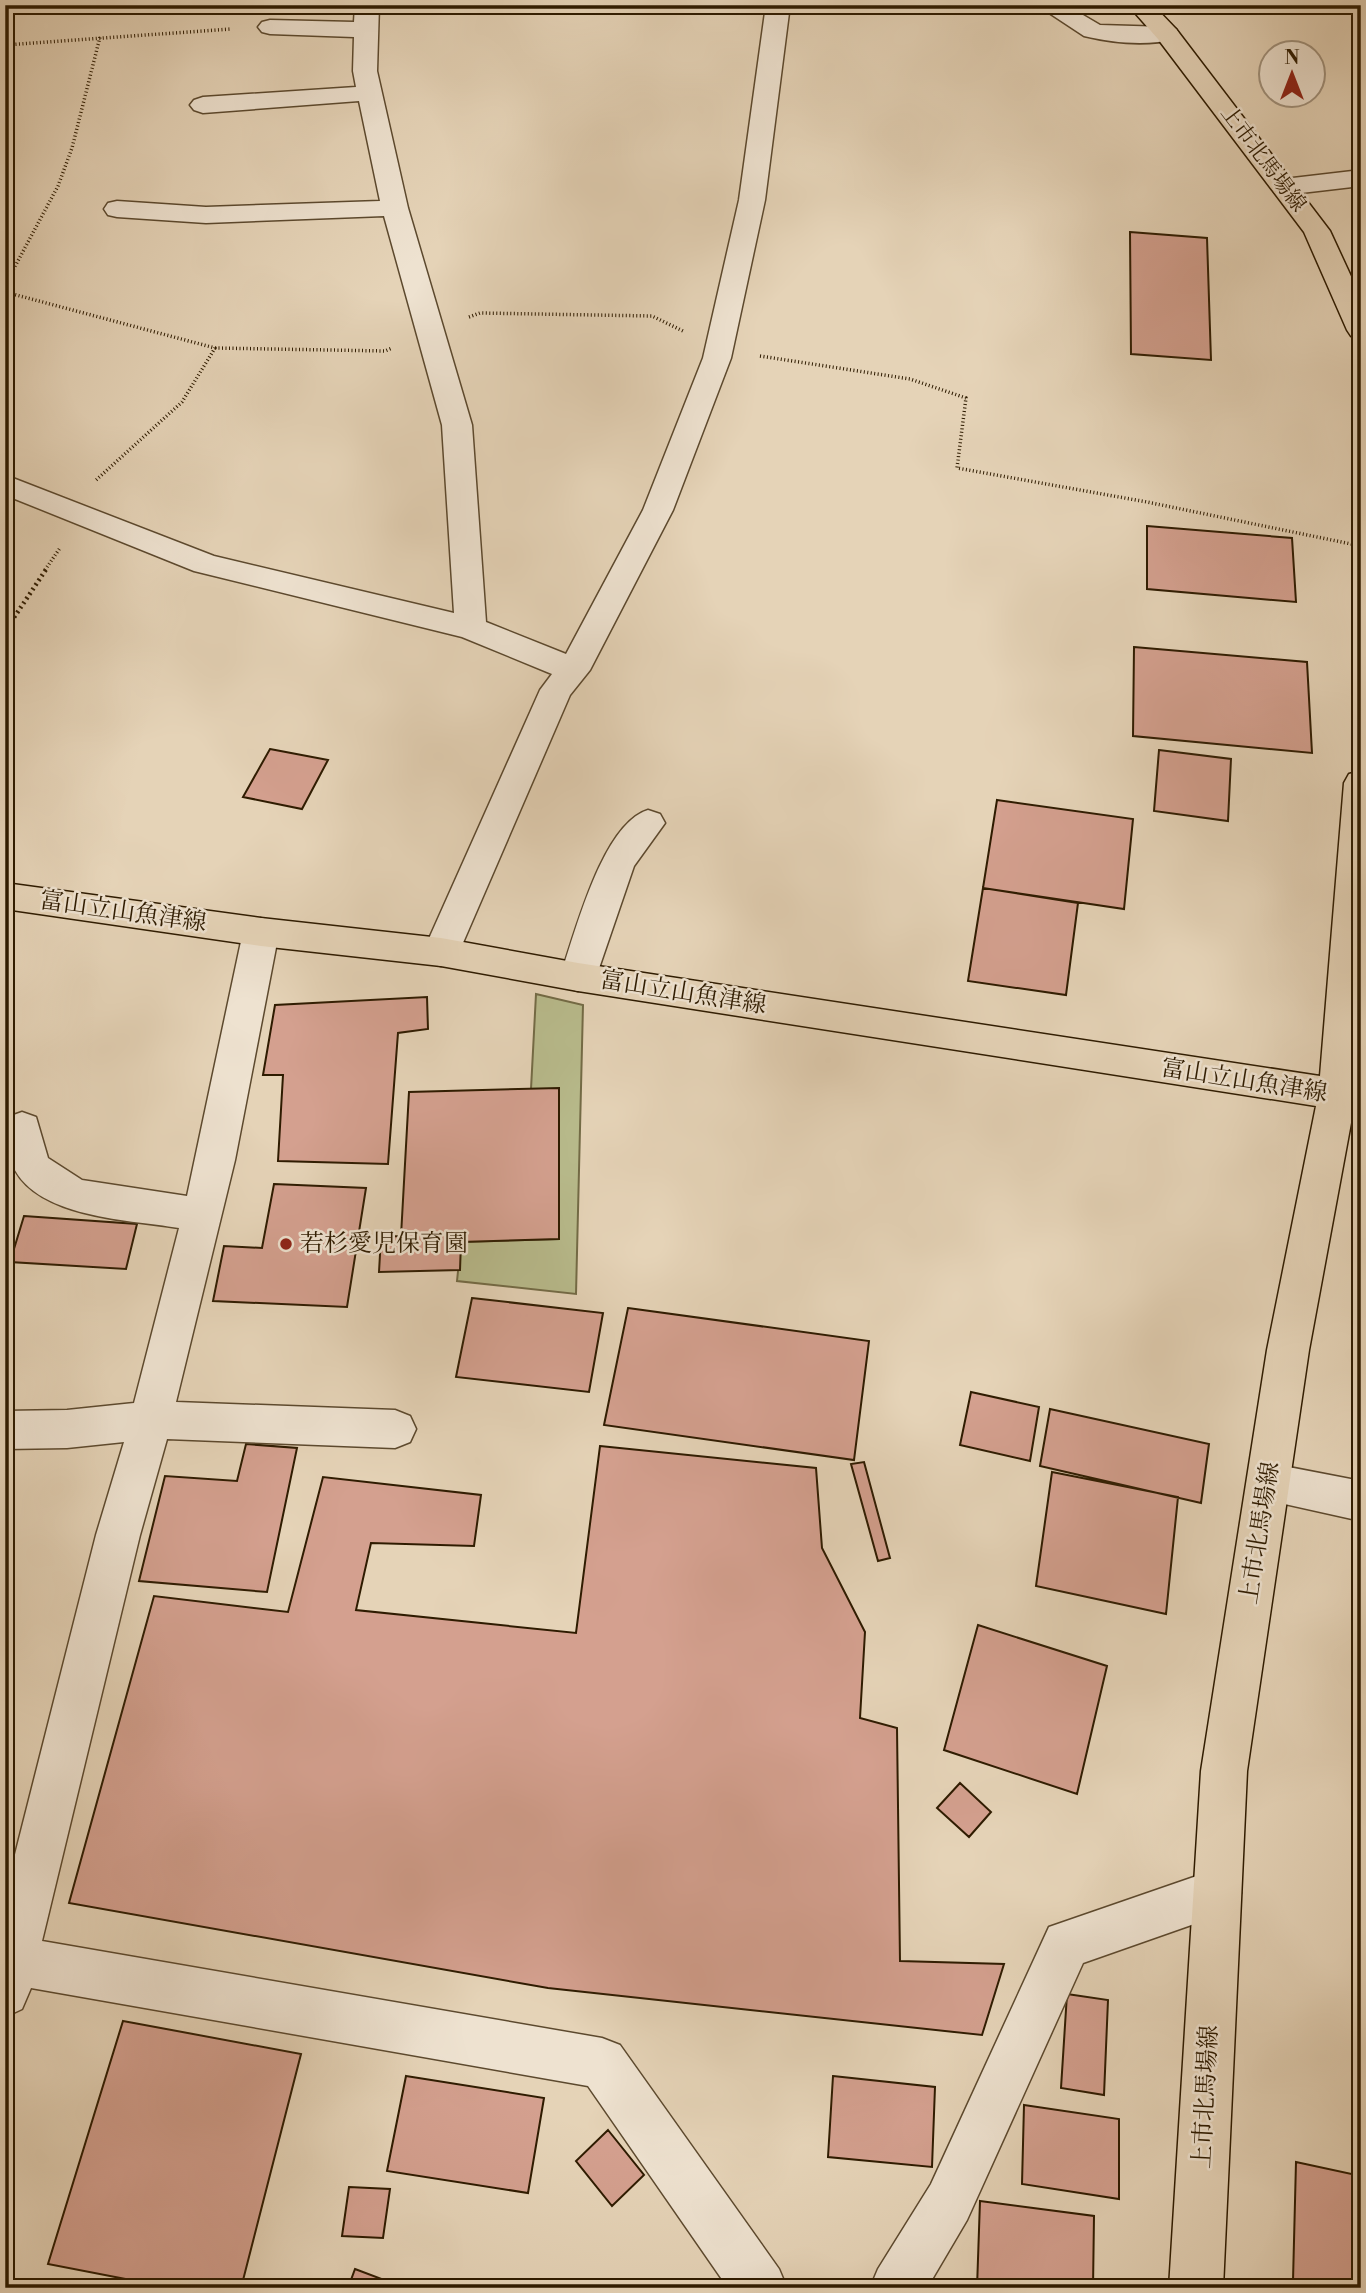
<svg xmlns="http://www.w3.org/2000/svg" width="1366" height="2293" viewBox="0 0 1366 2293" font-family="'Libre Bodoni','Noto Serif JP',serif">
<rect width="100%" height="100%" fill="#e5d3b7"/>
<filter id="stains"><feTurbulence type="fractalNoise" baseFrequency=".00286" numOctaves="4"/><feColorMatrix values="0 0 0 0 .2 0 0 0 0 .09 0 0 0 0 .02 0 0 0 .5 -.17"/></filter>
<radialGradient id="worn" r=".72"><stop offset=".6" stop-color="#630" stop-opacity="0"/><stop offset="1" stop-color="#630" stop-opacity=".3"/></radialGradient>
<path fill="#b8bb8c" stroke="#736b46" stroke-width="2" d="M536 994 583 1005 576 1294 457 1281 461 1242 559 1239V1089H531Z"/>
<path fill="#d4a08f" stroke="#2e1b00" stroke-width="2" d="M1130 232 1207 238 1211 360 1131 354Z
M1147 526 1292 538 1296 602 1147 589Z
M1134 647 1307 662 1312 753 1133 736Z
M270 749 328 760 302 809 243 797Z
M1159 750 1231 759 1228 821 1154 811Z
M997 800 1133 819 1124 909 983 888Z
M983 888 1078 903 1066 995 968 981Z
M427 997 428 1029 398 1033 388 1164 278 1161 283 1075H263L275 1005Z
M559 1088V1239L461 1242 460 1270 379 1272 381 1237 401 1236 409 1092Z
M274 1184 366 1188 347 1307 213 1301 224 1246 262 1248Z
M24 1216 137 1224 126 1269 10 1262Z
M472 1298 603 1313 589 1392 456 1377Z
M628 1308 869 1341 854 1460 604 1425Z
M971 1392 1039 1407 1030 1461 960 1445Z
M1050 1409 1209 1444 1201 1503 1040 1466Z
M246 1444 297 1448 267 1592 139 1581 165 1476 237 1481Z
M600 1446 816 1468 822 1548 865 1632 860 1718 897 1728 900 1961 1004 1964 982 2035 548 1988 69 1903 154 1596 288 1612 323 1477 481 1495 474 1546 371 1543 356 1610 576 1633Z
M864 1462 890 1558 878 1561 851 1464Z
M1052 1472 1178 1497 1166 1614 1036 1586Z
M978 1625 1107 1666 1077 1794 944 1750Z
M960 1783 991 1812 969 1837 937 1808Z
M1067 1994 1108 2000 1104 2095 1061 2088Z
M123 2021 301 2054 241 2288H172L48 2264Z
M406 2076 544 2098 528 2193 387 2171Z
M833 2076 935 2087 932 2167 828 2157Z
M1024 2105 1119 2119V2199L1022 2184Z
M608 2130 644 2175 612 2206 576 2161Z
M1296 2162 1361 2176V2288H1322L1293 2281Z
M349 2187 390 2189 383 2238 342 2236Z
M980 2201 1094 2216 1093 2288H977Z
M355 2269 395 2284 394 2288H348Z"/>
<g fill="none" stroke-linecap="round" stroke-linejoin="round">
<defs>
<path id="minor" d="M355 5H379L377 71 408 208 472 425 486 622 566 654 643 510 703 358 739 200 766 5H790L765 200 731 358 673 510 590 670 570 695 459 952 454 962 441 966 428 962 423 952 540 690 552 674 462 637 194 571 5 495V475L214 556 454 613 442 425 384 216 206 223 117 217 108 215 104 209 108 203 117 201 206 207 380 201 359 101 203 113 194 110 190 105 194 100 203 97 356 87 353 71 354 37 270 34 262 32 258 27 262 22 270 20 354 22Z
M1361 170V186L1284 195 1275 193 1271 187 1275 181 1284 179Z
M648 810 660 814 665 823 634 866 596 977 591 987 578 991 565 987 560 977C575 934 602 824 648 810Z
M261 918 274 922 279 932 235 1160 176 1402 395 1410 410 1416 416 1429 410 1442 395 1448 167 1439 140 1535 42 1941 602 2038 620 2045 779 2269 787 2288H728L588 2086 31 1988 22 2009 5 2017V1894L96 1535 124 1442 67 1448 5 1449V1411L67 1410 134 1403 179 1228C126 1219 23 1218 9 1154 6 1141 3 1129 8 1117L22 1112 36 1117 48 1158 82 1180 187 1196 243 932 248 922Z
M1268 1463 1361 1481V1521L1253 1497 1247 1483 1253 1469Z
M1217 1869 1234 1876 1241 1893 1234 1910 1083 1963 967 2220 927 2288H870L878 2269 931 2184 1049 1927Z"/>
<path id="tertiary" d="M1037 5H1066L1100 25 1167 27 1176 29 1179 34 1176 39C1147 46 1113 43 1084 36Z"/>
<path id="primary" d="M1128 5H1153L1176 29 1330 231 1361 298V338L1351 336 1347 330 1304 232 1158 39Z
M1361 771V1027L1357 1082 1361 1083V1113L1353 1112 1309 1350 1247 1771 1223 2288H1169L1201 1771 1267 1350 1316 1106 578 991 441 966 261 946 5 909V883L261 918 441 938 578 963 1320 1076 1344 783 1349 774Z"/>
</defs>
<use href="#minor" stroke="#5c492e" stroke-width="3"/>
<use href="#tertiary" stroke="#5c492e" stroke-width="3"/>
<use href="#primary" stroke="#2e1b00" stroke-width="3"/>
<path stroke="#2e1b00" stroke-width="3.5" stroke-dasharray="1 2.5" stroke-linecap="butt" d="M5 45 231 29
M5 285 58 186 72 148 100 37
M5 292 215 348 182 402 95 481
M469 317 480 313 652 316 683 331
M215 348 385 351 392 348
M760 356 910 379 966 398 957 468 1147 502 1361 546
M45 570 60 548"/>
<path stroke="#2e1b00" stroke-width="4.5" stroke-dasharray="2 3.5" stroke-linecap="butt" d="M5 631 47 568"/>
<use href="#minor" fill="#eee2d0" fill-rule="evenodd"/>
<use href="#tertiary" fill="#eee2d0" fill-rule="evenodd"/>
<use href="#primary" fill="#e5d3b7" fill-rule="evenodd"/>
</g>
<circle fill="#8f2418" stroke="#eee2d0" stroke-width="2.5" cx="286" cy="1244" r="7"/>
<g text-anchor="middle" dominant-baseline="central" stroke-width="5" stroke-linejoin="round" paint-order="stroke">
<g font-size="21" fill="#2e1b00" stroke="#eee2d0">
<text transform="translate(1263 159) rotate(53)">上市北馬場線</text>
</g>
<g font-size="24" fill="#2e1b00" stroke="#eee2d0">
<text transform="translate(123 912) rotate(8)">富山立山魚津線</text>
<text transform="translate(683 993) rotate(9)">富山立山魚津線</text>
<text transform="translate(1244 1081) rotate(9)">富山立山魚津線</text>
<text transform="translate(1260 1533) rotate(-81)">上市北馬場線</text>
<text transform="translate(1206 2097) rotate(-87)">上市北馬場線</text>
</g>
<g font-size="24" fill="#2e1b00" stroke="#eee2d0" text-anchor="start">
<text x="300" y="1244">若杉愛児保育園</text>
</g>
</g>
<rect width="1366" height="2293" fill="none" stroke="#e5d3b7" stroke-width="28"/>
<rect x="7" y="7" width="1352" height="2279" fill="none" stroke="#2e1b00" stroke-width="3.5"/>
<rect x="14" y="14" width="1338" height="2265" fill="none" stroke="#2e1b00" stroke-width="2"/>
<g transform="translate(1292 74)"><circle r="33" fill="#eee2d0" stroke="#a1927d" stroke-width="2"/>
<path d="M0-5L12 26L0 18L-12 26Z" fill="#8f2418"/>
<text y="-10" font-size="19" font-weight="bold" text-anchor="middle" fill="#2e1b00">N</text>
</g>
<rect width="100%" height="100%" filter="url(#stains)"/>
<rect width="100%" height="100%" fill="url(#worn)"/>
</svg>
